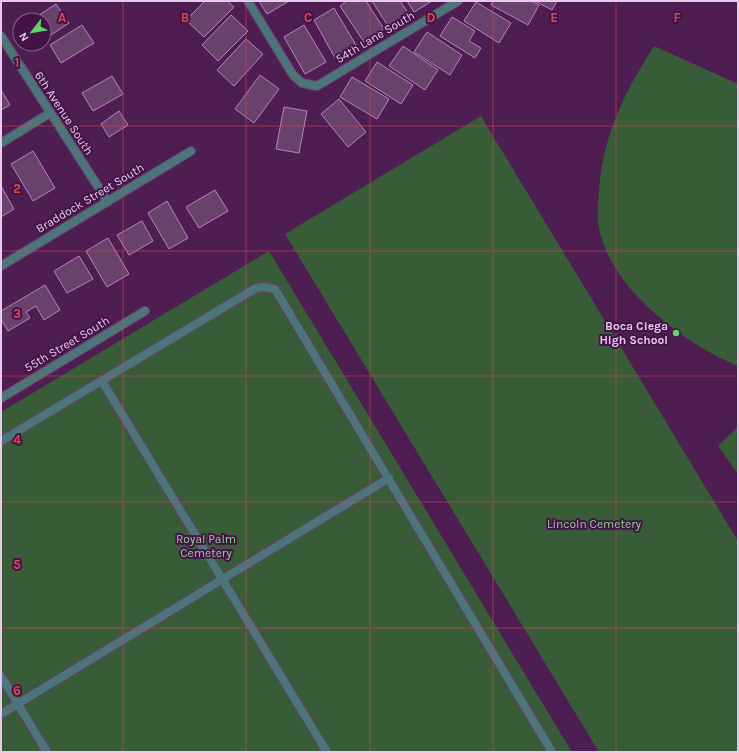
<svg xmlns="http://www.w3.org/2000/svg" width="739" height="753" viewBox="0 0 739 753" font-family="Karla,sans-serif">
<rect width="100%" height="100%" fill="#4e1e52"/>
<path fill="#385c38" d="M654 46 738 84V366C685 344 615 292 600 233 597 220 598 205 599 191 603 135 624 93 654 46Z
M481 116 738 541V752H599L285 234Z
M269 251 572 752H1V412Z
M738 427V474L718 446Z"/>
<path fill="#69426c" stroke="#b983bd" d="M205 1H227L234 7 204 37 186 20Z
M259 1H289L267 14Z
M347 1H366L384 29 364 42 340 6Z
M372 1H400L409 14 388 26Z
M407 1H432L414 12Z
M493 1H531L539 5 528 25 491 5Z
M535 1H557L552 10Z
M476 2 511 23 499 43 464 21Z
M56 4 69 23 51 35 44 24V20H42L39 15Z
M334 8 356 45 335 58 314 20Z
M231 15 248 31 218 61 202 45Z
M452 17 475 31 469 41 481 48 475 58 440 36Z
M82 25 94 43 61 63 50 45Z
M304 25 326 62 305 74 284 37Z
M427 32 462 55 450 75 414 52Z
M246 39 263 54 234 86 217 70Z
M403 46 438 70 425 90 389 66Z
M377 62 413 85 401 104 365 81Z
M260 75 279 89 254 123 235 109Z
M112 76 123 94 93 111 82 93Z
M352 77 389 99 377 119 340 97Z
M1 90 10 105 1 110Z
M339 99 366 132 348 147 321 114Z
M284 107 307 111 299 153 276 149Z
M119 111 128 125 109 137 101 124Z
M33 151 55 188 33 201 11 164Z
M1 186 14 209 1 217Z
M215 190 228 211 199 228 186 207Z
M167 201 188 238 169 249 148 213Z
M142 221 153 241 129 255 117 235Z
M108 238 129 274 107 287 86 251Z
M79 256 93 279 67 293 54 271Z
M45 285 60 310 44 320 36 306 26 312 30 318 8 331 1 319V311Z"/>
<g fill="none" stroke-linecap="round" stroke-linejoin="round">
<defs>
<path id="lane" d="M1 143 50 113
M102 381 327 752
M1 441 256 288 264 287 275 289 552 752
M1 676 47 752
M1 714 389 478"/>
<path id="street" d="M248 1 293 75 302 83 317 86 458 1
M1 36 108 202
M1 266 191 151
M1 398 145 311"/>
</defs>
<use href="#lane" stroke="#6a3d6d" stroke-width="10"/>
<use href="#street" stroke="#6a3d6d" stroke-width="10"/>
<use href="#lane" stroke="#4b7579" stroke-width="8"/>
<use href="#street" stroke="#4b7579" stroke-width="8"/>
</g>
<path fill="none" stroke="#da494f" stroke-width="1" stroke-opacity="0.55" d="M123 1V752M246 1V752M370 1V752M493 1V752M616 1V752M1 126H738M1 251H738M1 376H738M1 502H738M1 628H738"/>
<circle fill="#64d468" stroke="#431347" stroke-width="1.5" cx="676" cy="333" r="4"/>
<g text-anchor="middle" dominant-baseline="central" stroke-width="4" stroke-linejoin="round" paint-order="stroke">
<g font-size="12" fill="#e8cbea" stroke="#431347">
<text transform="translate(375 37) rotate(-31)">54th Lane South</text>
<text transform="translate(64 113) rotate(57)">6th Avenue South</text>
<text transform="translate(90 198) rotate(-31)">Braddock Street South</text>
<text transform="translate(67 344) rotate(-31)">55th Street South</text>
</g>
<g font-size="12" font-weight="bold" fill="#e8cbea" stroke="#431347" text-anchor="end">
<text x="668" y="326">Boca Ciega<tspan x="668" dy="14">High School</tspan></text>
</g>
<g font-size="12" fill="#92d291" stroke="#431347">
<text x="594" y="524">Lincoln Cemetery</text>
<text x="206" y="539">Royal Palm<tspan x="206" dy="14">Cemetery</tspan></text>
</g>
</g>
<g font-size="13" text-anchor="middle" font-weight="bold" fill="#da494f" stroke="#431347" stroke-width="4" stroke-linejoin="round" paint-order="stroke">
<text x="62" y="22">A</text>
<text x="185" y="22">B</text>
<text x="308" y="22">C</text>
<text x="431" y="22">D</text>
<text x="554" y="22">E</text>
<text x="677" y="22">F</text>
<text x="17" y="67">1</text>
<text x="17" y="193">2</text>
<text x="17" y="318">3</text>
<text x="17" y="444">4</text>
<text x="17" y="569">5</text>
<text x="17" y="695">6</text>
</g>
<rect width="739" height="753" fill="none" stroke="#e8cbea" stroke-width="4"/>
<g transform="translate(32 32) rotate(239)"><circle r="19" fill="#431347" stroke="#855d88"/>
<path d="M0-3L7 15L0 10L-7 15Z" fill="#64d468"/>
<text y="-6" font-size="11" font-weight="bold" text-anchor="middle" fill="#e8cbea">N</text>
</g>
</svg>
